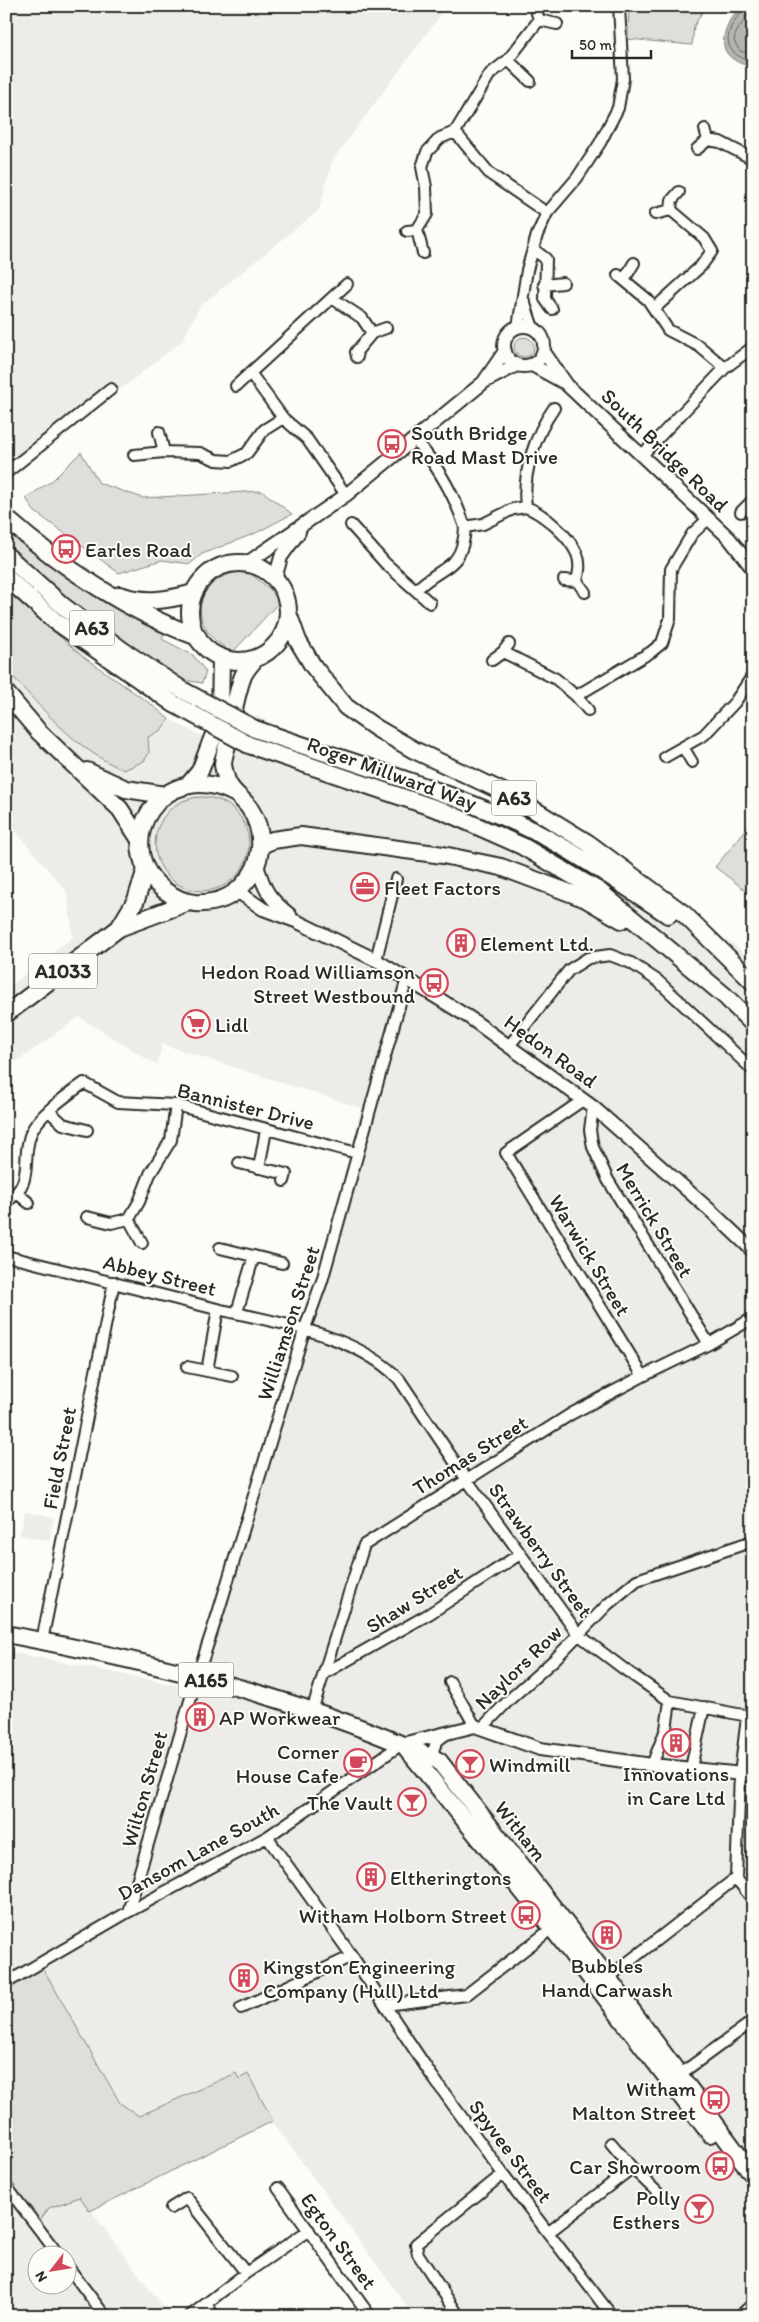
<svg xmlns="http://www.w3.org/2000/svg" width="759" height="2322" viewBox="0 0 759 2322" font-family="Itim,sans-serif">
<rect width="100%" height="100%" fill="#fdfcf7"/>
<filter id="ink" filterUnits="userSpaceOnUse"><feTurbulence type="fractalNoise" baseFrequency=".02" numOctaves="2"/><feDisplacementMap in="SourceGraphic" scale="10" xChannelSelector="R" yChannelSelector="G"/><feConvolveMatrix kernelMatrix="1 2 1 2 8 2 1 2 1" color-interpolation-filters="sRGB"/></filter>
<g filter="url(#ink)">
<path fill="#edece8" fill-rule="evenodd" d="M6 6H447L332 161 319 210 200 306 182 341 75 425 19 472 6 460Z
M6 669 60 727 105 762 149 753 148 737 161 730 169 719 219 745 227 703 304 738 606 861 735 945 753 963V2316H414L273 2122 91 2211 170 2316H6V1651L201 1690 301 1350 361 1108 162 1044 157 1065 79 1017 6 1069V989L73 937 67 892 6 820ZM206 797 230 806 243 868 233 880 220 888 207 891H193L179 885 173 807 190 799ZM38 2254H68V2284H38Z
M25 1511 54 1517 49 1541 20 1535Z"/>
<path fill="#dfdeda" stroke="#858482" d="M629 6H710L704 9 694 26 692 45 628 39Z
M514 347a10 10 0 1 1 20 0a10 10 0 1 1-20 0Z
M81 452 99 483 143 498 262 491 292 514 256 533 202 554 190 564 162 560 119 573 34 511 26 498 53 480Z
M6 526 164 632 162 639 193 655 206 672 202 683 183 680 143 655 72 602 6 544Z
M238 572 251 574 282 599 220 666 224 647C187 623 195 580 238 572Z
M6 591 85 658 152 705 169 719 161 730 148 737 149 753 144 761 124 770C75 750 41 707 6 669Z
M155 844a47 47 0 1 1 94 0a47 47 0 1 1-94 0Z
M753 821V896L715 867Z
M40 1963 120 2103 139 2116 236 2073 239 2079 248 2074 273 2121 90 2211 80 2197 49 2208 34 2228 6 2189V1979Z"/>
<path fill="#b5b4b1" stroke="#7e7d7b" d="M739 6H753V67C725 61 716 46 730 20 733 15 737 12 739 6Z"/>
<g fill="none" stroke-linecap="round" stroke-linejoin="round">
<path stroke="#626261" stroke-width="1" d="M743 6C742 13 739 15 735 20 721 42 729 55 753 62
M750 6C749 20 735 27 734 41L740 51 753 55"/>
<defs>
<path id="minor" d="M535 6 539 20
M508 60 530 81
M455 132 490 174 547 213
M708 140 720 142 753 159
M697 149 708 140 705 129
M655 214 671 210 672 200 679 192
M407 231 417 230
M533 249 546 259 545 299 552 309
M423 253 417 230 427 214 426 187 422 167 427 152 440 138 455 132 490 74 508 60 539 20 557 24
M618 275 648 300 668 330 699 346 725 368
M624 280 634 263
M544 285 563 283
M332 298 362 318 372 333 356 352 357 357
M524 301 533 328
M655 308 701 266 712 251 704 238 671 210
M518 327 527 270 537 235 547 213 577 178 600 143 618 108 623 79 619 6
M372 333 386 328
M251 374 283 418 307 439 346 495
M236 386 347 284
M554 408C535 435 522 473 526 507 544 514 569 536 577 554 581 564 579 572 577 581
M159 432 164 452
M415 440C438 466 454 494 465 527
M643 454 725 368 753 347
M134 455 164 452 200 453 216 460 231 461 247 453 264 430 283 418
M6 473 111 389
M741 512 753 500
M351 525 385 563 430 603
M564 580 577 581 585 592
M416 590C442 564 463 571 465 527L483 524 513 509 526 507
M503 652 556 679 576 696 588 710
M492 660 503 652 509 644
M576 696 651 652 662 643 670 619 671 569 692 534 708 519
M683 747 692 762
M665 757 704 735 735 702 753 675
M376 960 396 879
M509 1046 569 970 588 958 610 955 631 963 658 981 753 1070
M583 1100 506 1153 643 1376
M593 1107 590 1130 593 1147 608 1180 709 1344
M49 1111 63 1124 87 1130
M239 1163 286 1174 284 1181
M259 1168 266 1130
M18 1194 29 1203
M6 1202C36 1182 20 1160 31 1133 38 1115 69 1094 84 1083L118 1102 176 1105 357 1153
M87 1217 111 1223 129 1219 139 1202 150 1174 171 1140 176 1105
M129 1219 142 1243
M220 1248 282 1263
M6 1256C77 1273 147 1292 217 1309 275 1322 356 1334 399 1379L467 1480 579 1635 624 1669 670 1701 753 1717
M237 1312 254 1256
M187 1367 232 1376
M207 1371 218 1309
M42 1641 114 1282
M325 1673 429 1614 520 1554
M450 1682 475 1726
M312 1711 364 1545 571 1414 643 1376 709 1344 753 1318
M483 1727 510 1699 555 1659 607 1605 637 1580 753 1541
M439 1761 433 1752C435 1743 437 1740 445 1735
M652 1765 666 1729 670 1701
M691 1768 704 1707
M267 1837 352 1956 432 2076 503 2174 612 2316
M736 1878 740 1774 747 1717
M736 1878 753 1900
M128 1912 197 1677 218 1613 305 1328 322 1281 407 978
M604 1981 736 1878
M6 1983 128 1912 267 1837 402 1744
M385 2005 466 1995 555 1926
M241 2008 352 1956
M675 2078 753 2021
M611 2143 632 2168 657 2192
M6 2186 58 2254
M278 2188 370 2316
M171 2208 187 2198 246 2273
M549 2232 632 2168
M68 2267 105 2316
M206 2304 214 2316
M190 2316 246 2273 309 2230
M459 2316 418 2254 416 2244 503 2174"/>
<path id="tertiary" d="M504 346a20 20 0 1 1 40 0a20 20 0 1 1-40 0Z
M544 352 567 385 729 538 753 569
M532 365 563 382
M485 380 505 351
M247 563 346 495 484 382 517 365
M275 579 281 557 299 532
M257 865C265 892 269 898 290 915
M237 891 263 909 298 922 376 960 470 1018 593 1107 712 1212 753 1251
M402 1744 475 1726 540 1749 652 1765 753 1775"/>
<path id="primary" d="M744 2316 753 2308"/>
<path id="trunk" d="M6 518C60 566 130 613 198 637
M6 555 63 606 122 650 184 691
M190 612a49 49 0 1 1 98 0a49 49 0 1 1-98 0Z
M6 577 54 620 174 704
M120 595C146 604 168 600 194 593
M288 613 298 641 313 666 346 707 376 728 414 750 510 795 588 843 684 914 753 982
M6 693 39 732 120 809 140 840
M255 729C343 760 434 786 519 824 569 847 622 884 668 915
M249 745 443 811 522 846 599 891 725 996 753 1024
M87 771 126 789 165 795
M190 783 200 771 220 718 221 657
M236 794C161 754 107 846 164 890 173 897 183 902 195 903 213 904 230 899 243 885 263 865 266 833 250 809 244 799 233 794 228 783 226 779 224 770 223 765 223 758 226 749 228 742 232 720 235 697 243 676 246 669 252 663 256 658
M261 845 273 840 301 836 443 855 501 867 586 899 622 920
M119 928 136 900 146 869
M6 1014 119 928 189 902
M6 1634C152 1662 304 1698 439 1761L608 1978 753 2175
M407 1749 552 1928 710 2134"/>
</defs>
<use href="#minor" stroke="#2b2b2b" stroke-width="14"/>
<use href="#tertiary" stroke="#2b2b2b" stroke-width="16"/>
<use href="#primary" stroke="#2b2b2b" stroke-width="20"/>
<use href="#trunk" stroke="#2b2b2b" stroke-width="20"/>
<use href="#minor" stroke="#fdfcf7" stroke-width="10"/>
<use href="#tertiary" stroke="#fdfcf7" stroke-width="12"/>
<use href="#primary" stroke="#fdfcf7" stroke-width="16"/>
<use href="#trunk" stroke="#fdfcf7" stroke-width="16"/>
<defs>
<path id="trunk-bridge" d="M184 691 255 729
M174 704 249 745"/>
</defs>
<use href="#trunk-bridge" stroke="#2b2b2b" stroke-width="20" stroke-linecap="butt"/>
<use href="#trunk-bridge" stroke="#fdfcf7" stroke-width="16"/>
</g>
</g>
<defs>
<symbol id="bus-ring" viewBox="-11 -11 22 22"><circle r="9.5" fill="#fdfcf7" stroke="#d1495b" stroke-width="1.5"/><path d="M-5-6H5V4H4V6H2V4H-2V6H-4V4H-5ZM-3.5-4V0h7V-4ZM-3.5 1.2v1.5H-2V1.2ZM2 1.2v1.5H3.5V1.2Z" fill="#d1495b"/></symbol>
<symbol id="office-ring" viewBox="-11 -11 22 22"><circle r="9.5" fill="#fdfcf7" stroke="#d1495b" stroke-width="1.5"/><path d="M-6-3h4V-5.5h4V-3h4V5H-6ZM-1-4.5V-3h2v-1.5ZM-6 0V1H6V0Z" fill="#d1495b"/></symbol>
<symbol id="building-ring" viewBox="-11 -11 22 22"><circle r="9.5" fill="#fdfcf7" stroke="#d1495b" stroke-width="1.5"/><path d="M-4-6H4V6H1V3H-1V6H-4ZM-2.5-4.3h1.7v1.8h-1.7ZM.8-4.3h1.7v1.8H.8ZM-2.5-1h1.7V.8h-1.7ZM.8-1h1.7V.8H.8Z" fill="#d1495b"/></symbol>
<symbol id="supermarket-ring" viewBox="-11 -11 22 22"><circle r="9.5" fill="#fdfcf7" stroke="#d1495b" stroke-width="1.5"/><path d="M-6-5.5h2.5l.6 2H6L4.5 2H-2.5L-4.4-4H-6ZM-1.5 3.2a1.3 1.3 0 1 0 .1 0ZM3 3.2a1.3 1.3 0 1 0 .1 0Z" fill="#d1495b"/></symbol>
<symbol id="cafe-ring" viewBox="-11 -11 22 22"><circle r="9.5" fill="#fdfcf7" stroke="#d1495b" stroke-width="1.5"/><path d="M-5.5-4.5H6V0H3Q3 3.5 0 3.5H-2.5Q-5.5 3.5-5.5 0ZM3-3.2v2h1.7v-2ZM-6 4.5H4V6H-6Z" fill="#d1495b"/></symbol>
<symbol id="bar-ring" viewBox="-11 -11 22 22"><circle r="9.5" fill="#fdfcf7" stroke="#d1495b" stroke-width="1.5"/><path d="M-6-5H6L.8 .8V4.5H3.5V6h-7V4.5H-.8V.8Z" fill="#d1495b"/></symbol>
</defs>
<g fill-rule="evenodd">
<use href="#bus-ring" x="376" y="428" width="32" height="32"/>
<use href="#bus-ring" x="50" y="533" width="32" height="32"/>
<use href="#office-ring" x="349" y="871" width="32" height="32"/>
<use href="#building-ring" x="445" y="927" width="32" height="32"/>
<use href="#bus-ring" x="418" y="967" width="32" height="32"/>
<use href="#supermarket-ring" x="180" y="1008" width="32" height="32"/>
<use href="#building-ring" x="184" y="1701" width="32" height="32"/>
<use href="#building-ring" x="660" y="1727" width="32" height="32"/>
<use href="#cafe-ring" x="342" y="1747" width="32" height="32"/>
<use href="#bar-ring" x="454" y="1748" width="32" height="32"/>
<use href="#bar-ring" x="396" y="1786" width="32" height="32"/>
<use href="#building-ring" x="355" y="1861" width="32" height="32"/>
<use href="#bus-ring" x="510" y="1899" width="32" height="32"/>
<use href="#building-ring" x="591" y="1919" width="32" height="32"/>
<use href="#building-ring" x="228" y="1962" width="32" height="32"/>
<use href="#bus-ring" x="699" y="2084" width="32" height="32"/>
<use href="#bus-ring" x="704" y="2150" width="32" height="32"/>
<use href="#bar-ring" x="683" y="2193" width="32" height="32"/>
</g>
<g text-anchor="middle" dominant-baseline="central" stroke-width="4" stroke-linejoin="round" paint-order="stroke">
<g fill="#fdfcf7" stroke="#6a6a68" stroke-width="1">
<rect x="69.5" y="610.5" width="45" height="35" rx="4"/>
<rect x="491.5" y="780.5" width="45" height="35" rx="4"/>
<rect x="29" y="953.5" width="68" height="35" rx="4"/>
<rect x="178.5" y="1662.5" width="55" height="35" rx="4"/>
</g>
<g font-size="20" font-weight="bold" fill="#2b2b2b">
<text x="92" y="628">A63</text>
<text x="514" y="798">A63</text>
<text x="63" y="971">A1033</text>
<text x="206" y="1680">A165</text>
</g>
<g font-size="21" fill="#2b2b2b" stroke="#fdfcf7" text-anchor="start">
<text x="411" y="432">South Bridge<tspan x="411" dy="24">Road Mast Drive</tspan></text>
<text x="85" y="549">Earles Road</text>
<text x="384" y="887">Fleet Factors</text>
<text x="480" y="943">Element Ltd.</text>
<text x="415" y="971" text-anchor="end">Hedon Road Williamson<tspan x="415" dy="24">Street Westbound</tspan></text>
<text x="215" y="1024">Lidl</text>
<text x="219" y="1717">AP Workwear</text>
<text x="339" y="1751" text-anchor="end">Corner<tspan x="339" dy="24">House Cafe</tspan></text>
<text x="489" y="1764">Windmill</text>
<text x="676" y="1773" text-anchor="middle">Innovations<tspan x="676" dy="24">in Care Ltd</tspan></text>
<text x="393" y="1802" text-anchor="end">The Vault</text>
<text x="390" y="1877">Eltheringtons</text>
<text x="507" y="1915" text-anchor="end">Witham Holborn Street</text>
<text x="607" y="1965" text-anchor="middle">Bubbles<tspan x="607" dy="24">Hand Carwash</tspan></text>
<text x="263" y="1966">Kingston Engineering<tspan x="263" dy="24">Company (Hull) Ltd</tspan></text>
<text x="696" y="2088" text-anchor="end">Witham<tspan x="696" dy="24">Malton Street</tspan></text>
<text x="701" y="2166" text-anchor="end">Car Showroom</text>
<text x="680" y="2197" text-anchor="end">Polly<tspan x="680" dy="24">Esthers</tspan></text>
</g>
<g font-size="21" fill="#2b2b2b" stroke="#fdfcf7">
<text transform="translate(665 450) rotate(44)">South Bridge Road</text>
<text transform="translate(392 773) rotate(20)">Roger Millward Way</text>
<text transform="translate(551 1051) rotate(36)">Hedon Road</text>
<text transform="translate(246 1106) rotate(14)">Bannister Drive</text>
<text transform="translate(655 1220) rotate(59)">Merrick Street</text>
<text transform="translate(590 1255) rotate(59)">Warwick Street</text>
<text transform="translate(160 1275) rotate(14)">Abbey Street</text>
<text transform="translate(288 1323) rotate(-72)">Williamson Street</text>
<text transform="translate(470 1455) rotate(-32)">Thomas Street</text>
<text transform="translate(59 1458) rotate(-79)">Field Street</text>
<text transform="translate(541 1550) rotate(54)">Strawberry Street</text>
<text transform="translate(414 1599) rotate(-32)">Shaw Street</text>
<text transform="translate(518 1667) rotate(-44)">Naylors Row</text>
<text transform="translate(144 1789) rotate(-74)">Wilton Street</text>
<text transform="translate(521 1831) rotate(52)">Witham</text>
<text transform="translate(198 1851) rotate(-29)">Dansom Lane South</text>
<text transform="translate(511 2151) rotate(53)">Spyvee Street</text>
<text transform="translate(339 2241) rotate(54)">Egton Street</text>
</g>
</g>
<rect width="759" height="2322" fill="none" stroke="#fdfcf7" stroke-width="25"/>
<rect x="12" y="12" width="734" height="2297" fill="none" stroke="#2b2b2b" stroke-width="2" filter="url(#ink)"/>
<g transform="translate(52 2270) rotate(239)"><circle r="24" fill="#fdfcf7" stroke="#a9a8a5"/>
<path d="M0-4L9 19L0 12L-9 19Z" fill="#d1495b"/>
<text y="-8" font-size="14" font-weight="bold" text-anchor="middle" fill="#2b2b2b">N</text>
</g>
<path d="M572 50v8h79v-8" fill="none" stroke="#2b2b2b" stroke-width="2.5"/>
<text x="579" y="50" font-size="15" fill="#2b2b2b" stroke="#fdfcf7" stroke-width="4" paint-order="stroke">50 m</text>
</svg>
